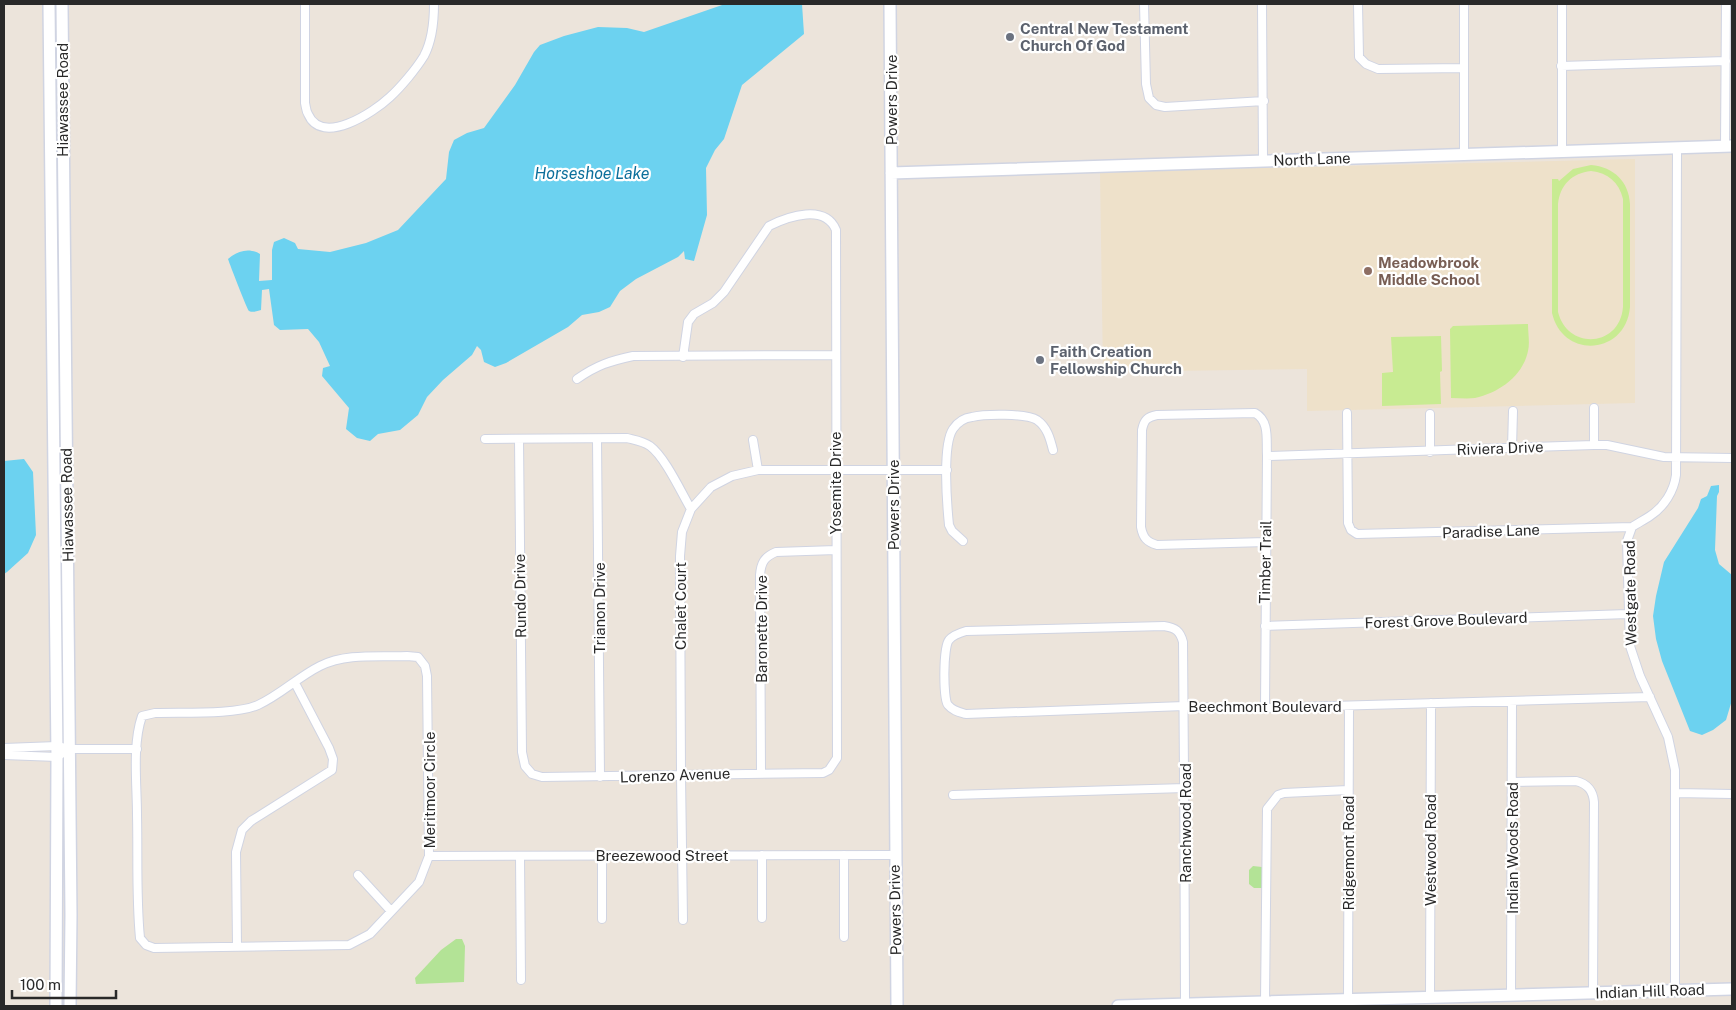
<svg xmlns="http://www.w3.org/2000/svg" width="1736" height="1010" viewBox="0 0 1736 1010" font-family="'Public Sans',sans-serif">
<rect width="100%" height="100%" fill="#ece4db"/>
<path fill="#eee1ca" d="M1635 159V403L1307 411V369L1103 372 1100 172Z"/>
<path fill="#b3e396" d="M1253 866 1262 867V888H1254L1249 884V870Z
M456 939H462L465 946 464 982 416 984 415 978 441 950Z"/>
<path fill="#c8eb92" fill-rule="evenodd" d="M1591 165C1614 167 1629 182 1630 204V307C1626 355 1563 360 1552 313V179H1558L1559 181 1573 169ZM1591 171C1608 173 1619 182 1623 199V307C1620 347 1568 351 1558 312V204C1560 185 1572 173 1591 171Z
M1528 324C1528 333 1530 343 1528 351 1523 376 1499 393 1475 398 1467 399 1459 398 1451 398L1450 329 1453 326Z
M1441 336 1442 371 1440 372 1441 404 1382 406V373L1393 372 1391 337Z"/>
<path fill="#6cd2f0" d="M725 4H802L804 34 742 85 724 139 715 150 706 168 707 215 694 261 685 259 684 251 678 257 636 279 620 291 610 307 599 312 582 315 568 327 506 363 495 367 484 362 481 350 477 346 472 355 443 380 427 397 418 415 400 430 378 434 370 441 357 438 346 429 349 408 322 376 323 368 330 366 319 342 308 329 280 330 274 325 269 289 262 290 261 310C257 311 253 313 249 311 247 309 230 265 228 259 237 251 249 247 260 254L259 281 272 280V250L274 242 284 238 295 243 298 249 330 252 366 243 398 230 446 179 449 152 454 140 467 133 484 128 515 85 534 52 540 45 564 36 598 27 627 28 644 32Z
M24 459 33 472 36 535 28 553 7 572 4 574V461Z
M1719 485V492L1717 496 1715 550 1719 564 1732 575V700L1726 720 1713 730 1702 735 1690 731 1662 661 1656 639 1653 616 1656 596 1664 562 1698 508 1701 499 1707 496 1711 486Z"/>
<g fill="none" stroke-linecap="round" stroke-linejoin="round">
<defs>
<path id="street" d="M305 4V103C306 107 306 111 308 114 322 147 374 112 390 97 401 87 416 69 424 56 432 41 434 21 434 4
M1144 4 1146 84 1149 98 1156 105 1165 107 1264 101
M1262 4 1263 160
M1358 4 1359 57 1366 64 1378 69 1464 68
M1464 4V154
M1562 4V152
M1561 66 1726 61
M1725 146 1726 4
M577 379C597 365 610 361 633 356L835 355
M1347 413 1348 523 1351 530 1357 534 1632 527
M485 439 627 438C635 440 643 441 650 446 665 457 681 492 691 509
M519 439 522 752 525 766 532 774 542 777 823 773 829 770 837 758 836 230C825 204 789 216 769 226L724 292 713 303 694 314 688 322 683 357
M597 439 600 777
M753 440 758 470
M1594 445V408
M1512 448 1513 411
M1430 452V414
M1267 456 1594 445H1607L1664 457 1732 458
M963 541 952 531 949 525C947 505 942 445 953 429 957 423 964 418 972 417 984 414 1026 413 1037 420 1047 427 1050 438 1053 450
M1265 626 1628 614
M407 656 418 657 425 666 427 676 429 856 419 882 370 934 349 945 154 948 146 945 140 938C136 897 138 856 137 815 137 784 132 745 142 716L155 713C183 712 235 715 258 705 280 695 298 677 320 666 346 653 378 657 407 656Z
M1265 708 1267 456C1266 440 1270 421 1255 413L1157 415C1147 417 1144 420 1142 430L1141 527C1143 538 1147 542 1157 545L1266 542
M4 748 57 746 69 749H137
M4 755 57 757 69 749
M761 773 760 575C761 563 764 557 776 552L836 550
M1512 782 1576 781C1588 784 1593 791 1594 802L1593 993
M1676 793 1732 794
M953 795 1185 788
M602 855V919
M762 855V918
M844 855V937
M429 856 895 855
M520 856 521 980
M358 875 391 911
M683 920 681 775 680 556 682 532 691 509 711 487 732 476 758 470H947
M237 947 236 852 242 830 251 821 332 770 333 759 329 748 295 683
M1675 991V770L1668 737 1640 676 1630 646 1627 541 1632 527C1638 523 1644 520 1650 516 1664 507 1674 491 1676 475L1677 147
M1511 995 1512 701
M1430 997 1431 703
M1348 1000 1349 706
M1265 1002 1267 809 1278 795 1284 793 1348 790
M1185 1004C1185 883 1184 763 1183 642 1180 631 1176 628 1164 626L966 631C959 633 953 635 949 640 943 647 943 699 948 705 953 711 959 712 966 714L1184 706 1230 709 1650 697"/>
<path id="secondary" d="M49 4 57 757 56 1006
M62 4 71 915 70 1006
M890 4 897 1006
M891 173 1732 146
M1118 1006 1732 989"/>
</defs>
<use href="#street" stroke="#d0d4e2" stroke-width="10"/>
<use href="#secondary" stroke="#d0d4e2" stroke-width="14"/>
<use href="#street" stroke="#fff" stroke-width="8"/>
<use href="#secondary" stroke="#fff" stroke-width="11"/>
</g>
<g fill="#6b7280" stroke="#fff" stroke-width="2">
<circle cx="1010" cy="37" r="5"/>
<circle cx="1040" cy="360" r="5"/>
</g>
<circle fill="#8d6e63" stroke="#fff" stroke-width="2" cx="1368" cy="271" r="5"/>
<g text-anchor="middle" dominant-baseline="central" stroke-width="4.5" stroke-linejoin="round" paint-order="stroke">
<g font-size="15" font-weight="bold" fill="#5b616d" stroke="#fff" text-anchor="start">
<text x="1020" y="28">Central New Testament<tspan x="1020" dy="17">Church Of God</tspan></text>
<text x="1050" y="351">Faith Creation<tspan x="1050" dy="17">Fellowship Church</tspan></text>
</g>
<g font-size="15" fill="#292929" stroke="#fff">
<text transform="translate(62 100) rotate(-90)">Hiawassee Road</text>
<text transform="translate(891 100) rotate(-90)">Powers Drive</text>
<text transform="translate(1312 159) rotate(-2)">North Lane</text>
<text transform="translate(1500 448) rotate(-2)">Riviera Drive</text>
<text transform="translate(835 483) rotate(-90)">Yosemite Drive</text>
<text transform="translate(67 505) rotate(-91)">Hiawassee Road</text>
<text transform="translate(893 505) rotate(-90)">Powers Drive</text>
<text transform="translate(1491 531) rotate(-2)">Paradise Lane</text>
<text transform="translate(1265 562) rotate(-89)">Timber Trail</text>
<text transform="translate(1630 593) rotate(-91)">Westgate Road</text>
<text transform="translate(520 596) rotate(-91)">Rundo Drive</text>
<text transform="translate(680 606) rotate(-90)">Chalet Court</text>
<text transform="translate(599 608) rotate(-90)">Trianon Drive</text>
<text transform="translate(1446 620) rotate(-2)">Forest Grove Boulevard</text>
<text transform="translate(761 629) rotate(-90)">Baronette Drive</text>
<text x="1265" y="706">Beechmont Boulevard</text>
<text transform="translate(675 775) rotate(-2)">Lorenzo Avenue</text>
<text transform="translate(429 790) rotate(-90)">Meritmoor Circle</text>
<text transform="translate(1185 823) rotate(-90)">Ranchwood Road</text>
<text transform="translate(1512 848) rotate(-90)">Indian Woods Road</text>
<text transform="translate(1430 850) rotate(-90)">Westwood Road</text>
<text transform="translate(1348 853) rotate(-90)">Ridgemont Road</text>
<text x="662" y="855">Breezewood Street</text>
<text transform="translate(895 910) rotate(-91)">Powers Drive</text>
<text transform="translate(1650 991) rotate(-2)">Indian Hill Road</text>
</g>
<g font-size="15" font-weight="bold" fill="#785e54" stroke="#fff" text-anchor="start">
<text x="1378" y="262">Meadowbrook<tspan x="1378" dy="17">Middle School</tspan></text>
</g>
<g font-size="16" font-style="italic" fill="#0c6f9b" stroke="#fff">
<text x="592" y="173">Horseshoe Lake</text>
</g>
</g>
<rect width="1736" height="1010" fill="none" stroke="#292929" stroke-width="10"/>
<path d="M12 990v8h104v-8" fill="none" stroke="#292929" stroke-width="2.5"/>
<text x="20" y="990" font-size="15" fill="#292929" stroke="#ffffff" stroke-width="4" paint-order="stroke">100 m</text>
</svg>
